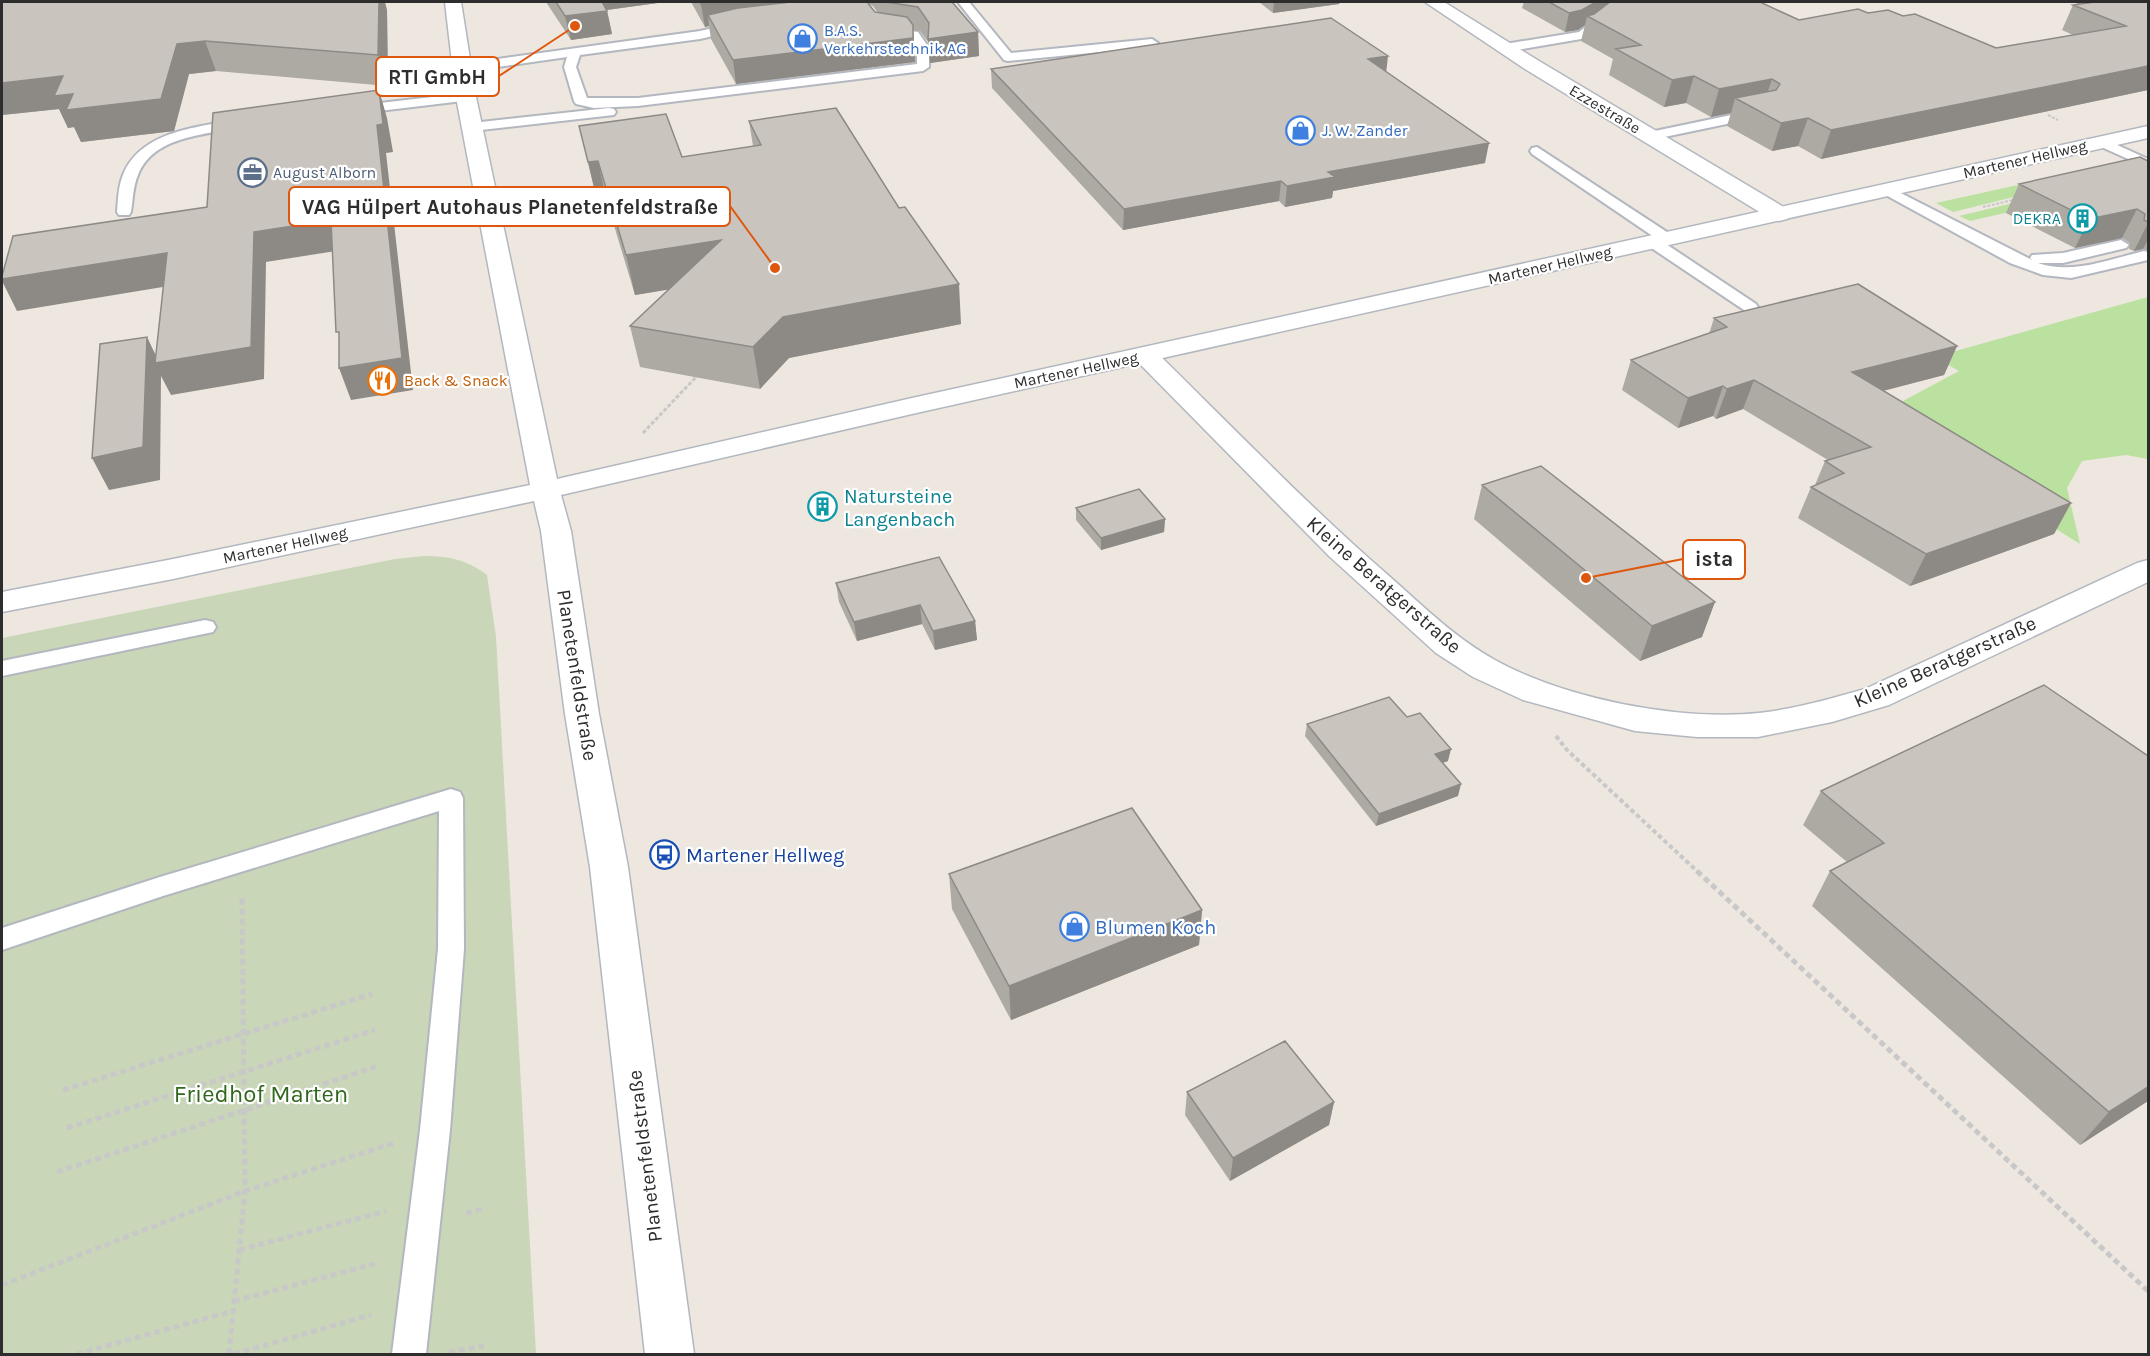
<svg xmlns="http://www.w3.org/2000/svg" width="2150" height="1356" viewBox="0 0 2150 1356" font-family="Karla,sans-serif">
<rect width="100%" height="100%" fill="#ede7e0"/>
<path fill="#bae19f" d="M2018 185 2034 192 1953 212 1936 203Z
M2042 196 2053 202 1970 221 1959 216Z
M2148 297V459L2126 455 2082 461 2067 488 2080 544 1875 416 1959 371 1934 357Z"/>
<path fill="#c9d6b8" d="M424 556C450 556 467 560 487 575L496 637 536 1354H2V638L395 559Z"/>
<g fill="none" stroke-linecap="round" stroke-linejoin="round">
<defs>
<path id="service" d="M958 2H969L1011 53 1152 39 1158 43 1152 47 1008 61 1004 60Z
M1609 17 1613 18V24L1602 25 1587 38 1505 52 1499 48 1505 44 1579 32 1595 19Z
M739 22 745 26 743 29 700 39 580 55 576 67 587 98H638L917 64V48L910 38 881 34 879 31 885 27 918 32 929 48V67L923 71 638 106 594 108 576 104 574 101 564 67 567 57 462 72 456 68 462 64 700 31Z
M466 93 473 97 471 100 354 114 347 110 354 106Z
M609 108 614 109 616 112 614 115 472 131 465 127 472 123Z
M1760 109 1765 110 1767 113 1765 116 1650 140 1643 136 1650 132Z
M241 119 248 123 246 126C210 135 154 134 138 175 133 186 133 200 131 212L129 215H119L117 212C118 200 118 187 123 175 141 130 200 127 241 119Z
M2102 138 2148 159V168L2097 145 2095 142 2097 139Z
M1537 147 1673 236 1676 239 1673 242H1663L1756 304 1758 307 1756 310H1744L1647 245 1644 242 1647 239H1657L1532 154 1530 151 1532 148Z
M1887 186 2032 260 2030 258 2032 255 2063 253 2121 240 2129 245 2126 248 2063 263H2038C2072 275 2110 259 2144 251L2148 252V260L2071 278 2043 275 2010 263 1882 193 1880 190Z
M205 620 213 622 216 627 213 632 2 676V661Z
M451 789 460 792 463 798 464 949 450 1130 426 1354H392L420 1130 438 949 439 811 163 896 2 950V928L160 877Z"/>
<path id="minor" d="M1425 2H1444L1539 61 1787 209 1790 214 1787 219 1779 221 1771 219 1525 69Z
M1145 347 1154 350C1232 426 1307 505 1389 576 1423 606 1455 638 1495 660 1565 699 1680 721 1759 713 1795 709 1830 699 1865 689L2137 563 2148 560V582L1889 705 1832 722 1758 737H1697L1635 731 1523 700 1473 677 1436 653 1330 557 1136 360 1132 355 1136 350Z"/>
<path id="tertiary" d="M445 2H461L476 97 557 479 912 398 2148 126V138L912 414 561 495 571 531 599 714 628 867 694 1354H645L590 867 565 714 541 531 534 501 173 579 2 612V592L173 559 530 485 456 97Z"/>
</defs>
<use href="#service" stroke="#b3b7bf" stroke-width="4"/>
<use href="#minor" stroke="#b3b7bf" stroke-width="3"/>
<use href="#tertiary" stroke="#b3b7bf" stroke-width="3"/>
<path stroke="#c8c8c8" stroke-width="2" stroke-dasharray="3 1.5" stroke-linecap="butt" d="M2048 115 2058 120
M1983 207 2017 199"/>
<path stroke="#c8c8c8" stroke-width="3" stroke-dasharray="4 2" stroke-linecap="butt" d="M643 433 696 377"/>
<path stroke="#c8c8c8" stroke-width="4" stroke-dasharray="4.5 3" stroke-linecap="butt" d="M1556 736 1567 750 1698 872"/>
<path stroke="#c8c8c8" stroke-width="5" stroke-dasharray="6 4" stroke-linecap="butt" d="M1697 871 2148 1291
M63 1090 372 994
M67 1128 375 1030
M57 1172 378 1066
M466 1213 483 1209
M239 1250 386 1211
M2 1285 245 1191 394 1143
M234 1301 378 1263
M449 1352 484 1346
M77 1354 233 1311
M229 1354 245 1191 242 895
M234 1354 371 1315"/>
<use href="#service" fill="#fff" fill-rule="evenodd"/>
<use href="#minor" fill="#fff" fill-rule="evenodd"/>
<use href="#tertiary" fill="#fff" fill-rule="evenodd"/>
</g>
<path fill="#ada9a3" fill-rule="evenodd" d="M2 2 387 10 388 86 216 71 189 74 174 131 81 142 74 127 68 128 59 109 2 115Z
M546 2H665L607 10 612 34 571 40Z
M691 2H952L978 32 979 56 930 63 929 43 920 31 913 30 915 62 736 84 711 39 709 26 705 27ZM869 4 873 6 878 13 875 12Z
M1259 2H1340L1339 4 1273 13Z
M1524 2H1760L1799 20 1868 13 1903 16 1996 48 2073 35 2062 30 2073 5 2078 4 2072 2H2148V90L1821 159 1798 146 1772 151 1727 126 1731 113 1711 117 1686 103 1664 107 1609 75 1613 59 1581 41 1585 25 1578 30 1565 32 1522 8Z
M991 69 1386 72 1485 163 1333 191 1332 198 1285 207 1279 201 1123 230 992 88Z
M749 121 961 324 789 358 760 389 640 367 630 326 669 289 635 295 606 199 597 200 579 126 682 157 753 146Z
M2148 161V250L2143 249 2134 251 2129 249 2130 243 2122 238 2075 248 2006 213 2019 184Z
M1714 318 1957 346 1944 375 1883 391 2071 503 2054 534 1910 586 1798 518 1811 487 1815 485 1825 461 1828 460 1743 409 1716 419 1713 416 1678 428 1622 390 1631 360 1709 334Z
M1482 485 1702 637 1640 661 1474 519Z
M1076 508 1165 519 1164 532 1101 550 1076 520Z
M836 583 975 621 977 640 935 650 922 624 857 641 839 602Z
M2044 685 2148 1101 2080 1145 1812 906 1830 871 1847 862 1803 825 1821 791Z
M1407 717 1448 761 1443 763 1458 796 1376 826 1305 736 1307 724Z
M949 874 1202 910 1199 945 1011 1020 952 909Z
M1187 1092 1334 1102 1329 1125 1230 1181 1185 1115Z"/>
<path fill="#8d8a85" d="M378 2H385L387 10 388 86 378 55Z
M597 2H665L599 11Z
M711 2H867L708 15 709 26 705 27 701 4Z
M1274 2H1340L1339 4 1273 13Z
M1596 2H1702L1587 16 1585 25 1578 30 1565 32 1569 13Z
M607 11 612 34 571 40 565 16Z
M913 25 915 62 736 84 733 60Z
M978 32 979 56 930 63 928 39Z
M205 41 216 71 189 74 174 131 81 142 74 127 68 128 59 109 2 115V83L63 76 73 94 177 44Z
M1388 56 1386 74 1368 59Z
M2148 66V90L1821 159 1831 130Z
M1694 76 1686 103 1664 107 1672 80Z
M1772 79 1763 106 1735 98 1731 113 1711 117 1719 89Z
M379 90 387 118 393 152 386 153 413 390 351 400 339 368 377 125Z
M1808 118 1798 146 1772 151 1781 123Z
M1489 143 1485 163 1333 191 1332 198 1285 207 1287 186 1328 172Z
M598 161 606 199 597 200 588 162Z
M1281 181 1279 201 1123 230 1124 209Z
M2137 209 2122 238 2075 248 2089 219Z
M331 220 342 250 266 262 264 379 171 395 161 376 160 480 109 490 92 458 147 337 159 362 254 232Z
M2148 223V239L2143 249 2134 251Z
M721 240 728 280 635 295 626 255Z
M167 253 181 284 17 311 2 281V279Z
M959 284 961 324 789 358 760 389 753 347 783 317Z
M1957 346 1944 375 1840 402 1852 372Z
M1754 380 1743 409 1716 419 1727 389Z
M1723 386 1713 416 1678 428 1688 398Z
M2071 503 2054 534 1910 586 1926 554Z
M1165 519 1164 532 1101 550V538Z
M1715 602 1702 637 1640 661 1652 626Z
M920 605 922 624 857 641 854 622Z
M975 621 977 640 935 650 933 631Z
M1451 749 1448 761 1432 766 1435 754Z
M1461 784 1458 796 1376 826 1379 814Z
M1202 910 1199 945 1011 1020 1009 986Z
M2148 1087V1101L2080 1145 2109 1112Z
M1334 1102 1329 1125 1230 1181 1233 1158Z"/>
<path fill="#c9c5be" stroke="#8d8a85" stroke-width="1.5" d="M2 2H379L378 55 205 41 177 44 161 99 66 110 73 94 54 96 63 76 2 83Z
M556 2H602L607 11 565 16Z
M700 2H711L701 4Z
M791 2H867L875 12 907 17 913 25V38L733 60 708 15 738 8Z
M886 2H952L978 32 928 39 929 23 918 7Z
M1549 2H1596L1582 10 1569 13Z
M1610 2H1760L1799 20 1858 9 1868 13 1888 10 1903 16 1915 14 1996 48 2126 26 2073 5 2095 2H2148V66L1831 130 1808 118 1781 123 1735 98 1776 90 1780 84 1772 79 1719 89 1694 76 1672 80 1616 49 1641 45 1587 16 1594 14Z
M1331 18 1388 56 1368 59 1489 143 1328 172 1335 177 1287 186 1281 181 1124 209 991 69Z
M379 90 383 124 377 125 402 358 339 368V332H336L331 220 254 232 251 347 155 363 167 253 2 279V276L13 236 207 207 213 113Z
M836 108 899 208 905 207 959 284 783 317 753 347 630 326 721 240 626 255 598 161 588 162 579 126 666 114 682 157 761 145 749 121Z
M2140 157 2148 161V222L2144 220 2145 214 2137 209 2089 219 2019 184Z
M1858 284 1957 346 1852 372 2071 503 1926 554 1811 487 1844 473 1825 461 1871 447 1754 380 1727 389 1723 386 1688 398 1631 360 1727 327 1714 318Z
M147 337 143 447 92 458 100 344Z
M1541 466 1715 602 1652 626 1482 485Z
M1139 489 1165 519 1101 538 1076 508Z
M939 557 975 621 933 631 920 605 854 622 836 583Z
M2044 685 2148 756V1087L2109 1112 1830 871 1884 843 1821 791Z
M1389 697 1407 717 1420 713 1451 749 1435 754 1461 784 1379 814 1307 724Z
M1132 808 1202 910 1009 986 949 874Z
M1285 1041 1334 1102 1233 1158 1187 1092Z"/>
<defs>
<symbol id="shop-ring" viewBox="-11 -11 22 22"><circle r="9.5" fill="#fff" stroke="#3f7fe0" stroke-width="1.5"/><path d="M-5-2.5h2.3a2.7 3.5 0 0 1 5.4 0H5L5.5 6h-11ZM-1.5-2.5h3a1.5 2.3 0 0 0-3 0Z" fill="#3f7fe0"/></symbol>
<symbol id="office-ring" viewBox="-11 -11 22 22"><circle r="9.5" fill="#fff" stroke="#5c6f8a" stroke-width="1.5"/><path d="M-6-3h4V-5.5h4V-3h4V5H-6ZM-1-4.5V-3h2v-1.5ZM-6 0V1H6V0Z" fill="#5c6f8a"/></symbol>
<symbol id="building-ring" viewBox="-11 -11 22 22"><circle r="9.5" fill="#fff" stroke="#0f9aa8" stroke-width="1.5"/><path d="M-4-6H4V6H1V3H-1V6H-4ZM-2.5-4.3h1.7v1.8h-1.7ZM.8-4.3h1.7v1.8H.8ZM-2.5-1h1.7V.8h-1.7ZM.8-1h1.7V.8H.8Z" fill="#0f9aa8"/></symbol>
<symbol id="restaurant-ring" viewBox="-11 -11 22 22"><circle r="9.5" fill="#fff" stroke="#e8710a" stroke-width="1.5"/><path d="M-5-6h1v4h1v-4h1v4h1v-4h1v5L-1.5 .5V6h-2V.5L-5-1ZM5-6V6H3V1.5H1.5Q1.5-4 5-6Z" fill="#e8710a"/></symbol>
<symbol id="bus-ring" viewBox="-11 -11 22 22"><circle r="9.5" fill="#fff" stroke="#1a4fb4" stroke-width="1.5"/><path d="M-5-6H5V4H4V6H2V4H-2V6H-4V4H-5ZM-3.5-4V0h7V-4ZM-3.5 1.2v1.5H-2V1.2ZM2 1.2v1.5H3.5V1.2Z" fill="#1a4fb4"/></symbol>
</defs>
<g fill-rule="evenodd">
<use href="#shop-ring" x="786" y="22" width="33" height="33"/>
<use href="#shop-ring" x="1284" y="114" width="33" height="33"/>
<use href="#office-ring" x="236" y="156" width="33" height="33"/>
<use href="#building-ring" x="2066" y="202" width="33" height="33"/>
<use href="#restaurant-ring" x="366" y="364" width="33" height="33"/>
<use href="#building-ring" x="806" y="490" width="33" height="33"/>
<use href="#bus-ring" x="648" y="838" width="33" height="33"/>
<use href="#shop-ring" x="1058" y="910" width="33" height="33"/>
</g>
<g text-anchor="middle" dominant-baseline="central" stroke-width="4.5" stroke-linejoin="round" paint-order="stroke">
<g font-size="16" fill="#366cbe" stroke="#fff" text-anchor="start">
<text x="824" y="30">B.A.S.<tspan x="824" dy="18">Verkehrstechnik AG</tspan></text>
<text x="1322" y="130">J. W. Zander</text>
</g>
<g font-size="16" fill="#2d2d2d" stroke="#fff">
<text transform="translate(1605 109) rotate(31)">Ezzestraße</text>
<text transform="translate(2025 159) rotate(-13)">Martener Hellweg</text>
<text transform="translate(1550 265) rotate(-13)">Martener Hellweg</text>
<text transform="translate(1076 370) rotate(-12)">Martener Hellweg</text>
<text transform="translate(285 545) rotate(-12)">Martener Hellweg</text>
</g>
<g font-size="16" fill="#4e5e75" stroke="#fff" text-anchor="start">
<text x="273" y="172">August Alborn</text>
</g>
<g font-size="16" fill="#0d838f" stroke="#fff" text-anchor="end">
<text x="2061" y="218">DEKRA</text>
</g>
<g font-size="16" fill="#c56008" stroke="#fff" text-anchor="start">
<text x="404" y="380">Back &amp; Snack</text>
</g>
<g font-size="20" fill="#0d838f" stroke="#fff" text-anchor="start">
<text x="844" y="496">Natursteine<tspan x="844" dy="23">Langenbach</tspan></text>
</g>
<g font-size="20" fill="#2d2d2d" stroke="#fff">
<text transform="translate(1384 585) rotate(41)">Kleine Beratgerstraße</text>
<text transform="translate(1945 662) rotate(-24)">Kleine Beratgerstraße</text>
<text transform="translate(577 675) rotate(81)">Planetenfeldstraße</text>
<text transform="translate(645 1156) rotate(-97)">Planetenfeldstraße</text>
</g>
<g font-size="20" fill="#164399" stroke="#fff" text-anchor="start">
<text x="686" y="855">Martener Hellweg</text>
</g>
<g font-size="20" fill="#366cbe" stroke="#fff" text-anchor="start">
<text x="1095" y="927">Blumen Koch</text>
</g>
<g font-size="24" fill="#32681e" stroke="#fff">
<text x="261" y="1094">Friedhof Marten</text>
</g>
</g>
<path fill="none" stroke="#df570e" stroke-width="2" d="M575 26L499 76M775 268L730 206M1586 578L1683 559"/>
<g fill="#df570e" stroke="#fff" stroke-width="2">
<circle cx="575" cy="26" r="6"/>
<circle cx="775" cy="268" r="6"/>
<circle cx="1586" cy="578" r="6"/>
</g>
<g fill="#fff" stroke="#df570e" stroke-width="2">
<rect x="376" y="57" width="123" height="39" rx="6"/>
<rect x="289" y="187" width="441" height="39" rx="6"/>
<rect x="1683" y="540" width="62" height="39" rx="6"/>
</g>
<g font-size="21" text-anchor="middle" font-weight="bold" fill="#2d2d2d">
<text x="437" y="84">RTI GmbH</text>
<text x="510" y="214">VAG Hülpert Autohaus Planetenfeldstraße</text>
<text x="1714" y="566">ista</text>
</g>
<rect width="2150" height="1356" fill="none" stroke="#2d2d2d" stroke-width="6"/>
</svg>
